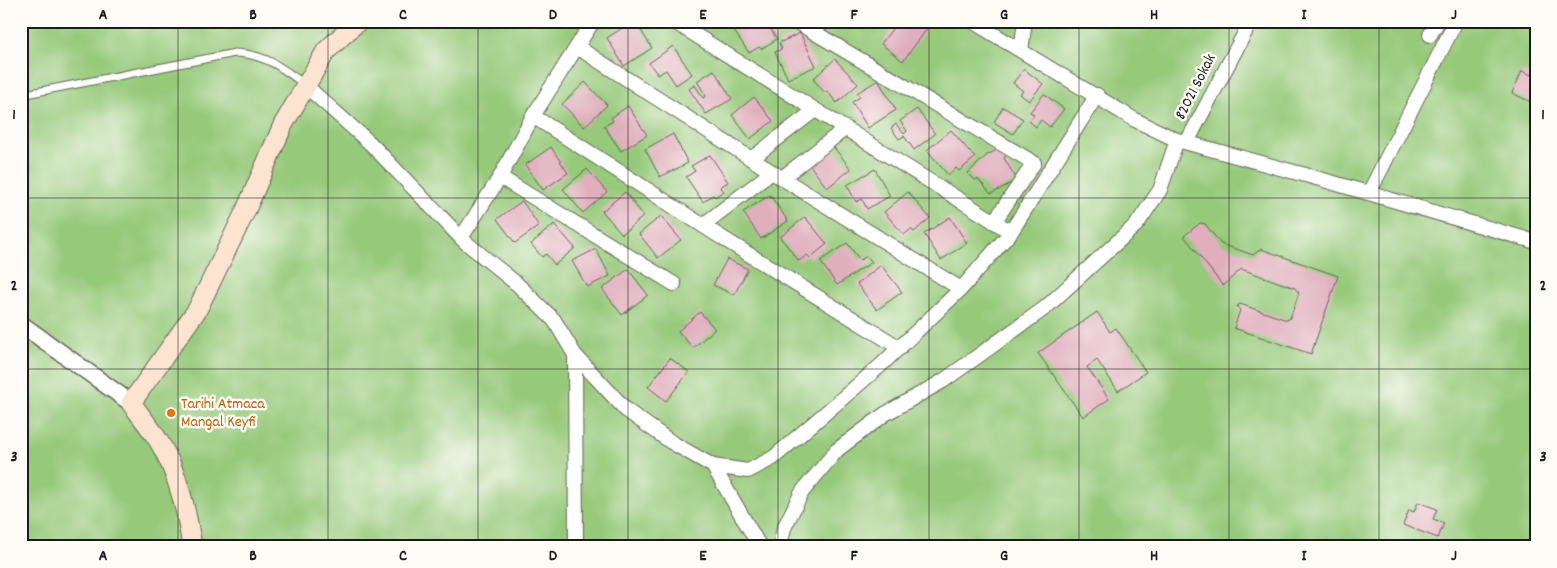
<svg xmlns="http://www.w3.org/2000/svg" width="1557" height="568" viewBox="0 0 1557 568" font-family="Dekko,sans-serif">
<rect width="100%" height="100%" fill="#fdfcf7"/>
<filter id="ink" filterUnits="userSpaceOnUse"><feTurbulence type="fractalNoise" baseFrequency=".02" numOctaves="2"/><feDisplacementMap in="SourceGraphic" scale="10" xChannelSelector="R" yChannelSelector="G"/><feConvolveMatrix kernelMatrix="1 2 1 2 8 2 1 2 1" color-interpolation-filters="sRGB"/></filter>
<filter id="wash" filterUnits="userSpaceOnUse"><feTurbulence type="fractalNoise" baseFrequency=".0096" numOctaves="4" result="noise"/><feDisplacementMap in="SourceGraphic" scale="20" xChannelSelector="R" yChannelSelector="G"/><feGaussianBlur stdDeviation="1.12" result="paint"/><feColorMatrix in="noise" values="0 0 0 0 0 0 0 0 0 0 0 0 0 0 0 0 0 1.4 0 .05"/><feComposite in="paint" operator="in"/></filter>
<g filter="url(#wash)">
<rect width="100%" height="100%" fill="#ebe5c5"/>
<path fill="#96c97a" stroke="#59724b" d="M21 21H1536V547H21Z"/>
<g id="blocks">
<path fill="#e0aebd" d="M633 21H635L652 48 624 66 607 38Z
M741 21H765L777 39 761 49 759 47 749 53 732 28Z
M898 21H933L903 61 881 44Z
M800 33 816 66 788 79 775 52 782 49 779 43Z
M673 46 692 74 676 85 666 70 658 75 649 63Z
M835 59 858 84 837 103 827 91 825 93 813 79Z
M1024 69 1043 84 1029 101 1020 94 1023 91 1013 83Z
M714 70 732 99 706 114 689 89 695 85 703 98 706 96 697 81Z
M1522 71 1536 77 1533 83 1536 84V97L1533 103 1512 93Z
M878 80 896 110 868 128 852 102 860 97 857 93Z
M585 82 607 105 584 127 562 104Z
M1044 94 1064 109 1050 127 1041 120 1036 127 1029 121 1034 115 1030 112Z
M754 97 773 121 750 139 732 115Z
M628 106 647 135 621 151 604 126 613 121 611 118Z
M1003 107 1023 119 1013 134 994 122Z
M917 109 935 134 914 150 904 136 899 139 891 128 896 124 904 134 907 131 900 121Z
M951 130 975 158 959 171 956 168 948 175 927 150Z
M673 134 688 163 660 177 645 149Z
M832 145 851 169 827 188 809 164Z
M551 147 568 173 543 190 525 165Z
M1002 147 1008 154 1004 158 1016 178 1011 183 991 194 978 179 975 180 968 173 987 155Z
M710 155 728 182 720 187 724 191 715 197 713 195 703 202 686 177 695 171 691 166Z
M587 169 607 192 583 213 563 189Z
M875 169 890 196 867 209 862 199 856 202 847 185Z
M625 192 644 216 622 234 602 211Z
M908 192 930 218 914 232 911 229 904 235 884 212Z
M770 195 788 221 761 239 743 212Z
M522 201 539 226 515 243 497 219Z
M661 216 681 240 658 258 639 234Z
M805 217 827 244 810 258 807 255 799 261 780 237Z
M950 217 967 243 941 260 924 234Z
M1200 223 1205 224 1221 244 1253 255 1261 249 1338 276 1311 354 1234 328 1240 310 1237 306 1240 304 1287 320 1290 318 1299 293 1295 288 1241 269 1223 286 1184 236Z
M554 224 575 248 555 265 546 254 542 257 531 244Z
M847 243 860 260 867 256 872 262 837 285 820 261Z
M596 249 610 276 587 287 572 261Z
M727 259 748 269 734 295 713 285Z
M881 265 902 292 877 310 857 284Z
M628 269 648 295 622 315 602 289Z
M700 312 715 329 693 348 678 331Z
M1097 312 1110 332 1116 328 1146 372 1118 391 1097 360 1087 367 1109 399 1083 417 1038 353Z
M670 358 689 372 666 401 648 387Z
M1418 502 1437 509 1433 519 1444 523 1438 538 1403 525 1409 510 1414 512Z"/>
</g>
</g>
<g filter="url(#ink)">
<use href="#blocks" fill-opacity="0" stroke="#646257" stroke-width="1"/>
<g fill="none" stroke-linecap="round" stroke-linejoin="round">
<defs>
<path id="service" d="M21 95 235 53C265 54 283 68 305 85"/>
<path id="minor" d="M593 21 533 116 716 234 900 348
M673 21 1011 232
M795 21 1034 163 994 222
M972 21 1135 120 1177 140 1320 179 1536 242
M1430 35 1438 21
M577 47 772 172 961 289
M1021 51 1025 21
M306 86 371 144 464 241 517 284 554 320 575 355 626 410 671 442 713 466 748 471 773 458 880 366 961 289 1011 232 1097 95
M1187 142 1251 21
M751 159 815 110
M500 177 674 284
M782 178 846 128
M1369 193 1456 21
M703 225 772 172
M461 238 500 177 533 116
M575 355 576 547
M713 466 760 547
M780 547 784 528 802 492 837 450 885 414 943 381 1045 308 1137 224 1160 190 1177 140"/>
<path id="tertiary" d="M21 324 131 403"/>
<path id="secondary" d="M192 547C187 512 177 470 158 440 150 427 140 415 131 403L197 310 245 212 283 125 326 51 358 21"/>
</defs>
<use href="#service" stroke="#646257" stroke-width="9"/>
<use href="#minor" stroke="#646257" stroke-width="16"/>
<use href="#tertiary" stroke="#646257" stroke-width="19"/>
<use href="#secondary" stroke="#646257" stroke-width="21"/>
<use href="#service" stroke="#fff" stroke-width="7"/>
<use href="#minor" stroke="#fff" stroke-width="14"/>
<use href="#tertiary" stroke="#fff" stroke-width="16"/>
<use href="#secondary" stroke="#fde4d1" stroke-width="19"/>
</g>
</g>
<path fill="none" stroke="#1c1c1c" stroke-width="1" stroke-opacity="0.55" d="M178 21V547M328 21V547M478 21V547M628 21V547M778 21V547M929 21V547M1079 21V547M1229 21V547M1379 21V547M21 198H1536M21 369H1536"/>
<circle fill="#e8710a" stroke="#fdfcf7" stroke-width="2" cx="171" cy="413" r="5"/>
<g text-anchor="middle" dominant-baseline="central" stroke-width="5" stroke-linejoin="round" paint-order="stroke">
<g font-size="16" fill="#1c1c1c" stroke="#fdfcf7">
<text transform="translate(1196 87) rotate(-63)">82021 Sokak</text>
</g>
<g font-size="16" fill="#c56008" stroke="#fdfcf7" text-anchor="start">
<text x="181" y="404">Tarihi Atmaca<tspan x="181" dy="18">Mangal Keyfi</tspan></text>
</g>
</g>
<rect width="1557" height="568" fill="none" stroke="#fdfcf7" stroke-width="55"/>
<rect x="28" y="28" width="1502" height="512" fill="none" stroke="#1c1c1c" stroke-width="2"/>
<g font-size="16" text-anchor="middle" font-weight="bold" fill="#1c1c1c">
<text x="103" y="19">A</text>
<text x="253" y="19">B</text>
<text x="403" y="19">C</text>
<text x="553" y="19">D</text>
<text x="703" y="19">E</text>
<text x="854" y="19">F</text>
<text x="1004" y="19">G</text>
<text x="1154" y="19">H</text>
<text x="1304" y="19">I</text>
<text x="1454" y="19">J</text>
<text x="14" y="119">1</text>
<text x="1543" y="119">1</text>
<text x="14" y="290">2</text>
<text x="1543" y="290">2</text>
<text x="14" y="461">3</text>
<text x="1543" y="461">3</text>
<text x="103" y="560">A</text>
<text x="253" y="560">B</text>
<text x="403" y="560">C</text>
<text x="553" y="560">D</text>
<text x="703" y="560">E</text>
<text x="854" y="560">F</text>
<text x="1004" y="560">G</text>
<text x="1154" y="560">H</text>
<text x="1304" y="560">I</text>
<text x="1454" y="560">J</text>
</g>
</svg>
